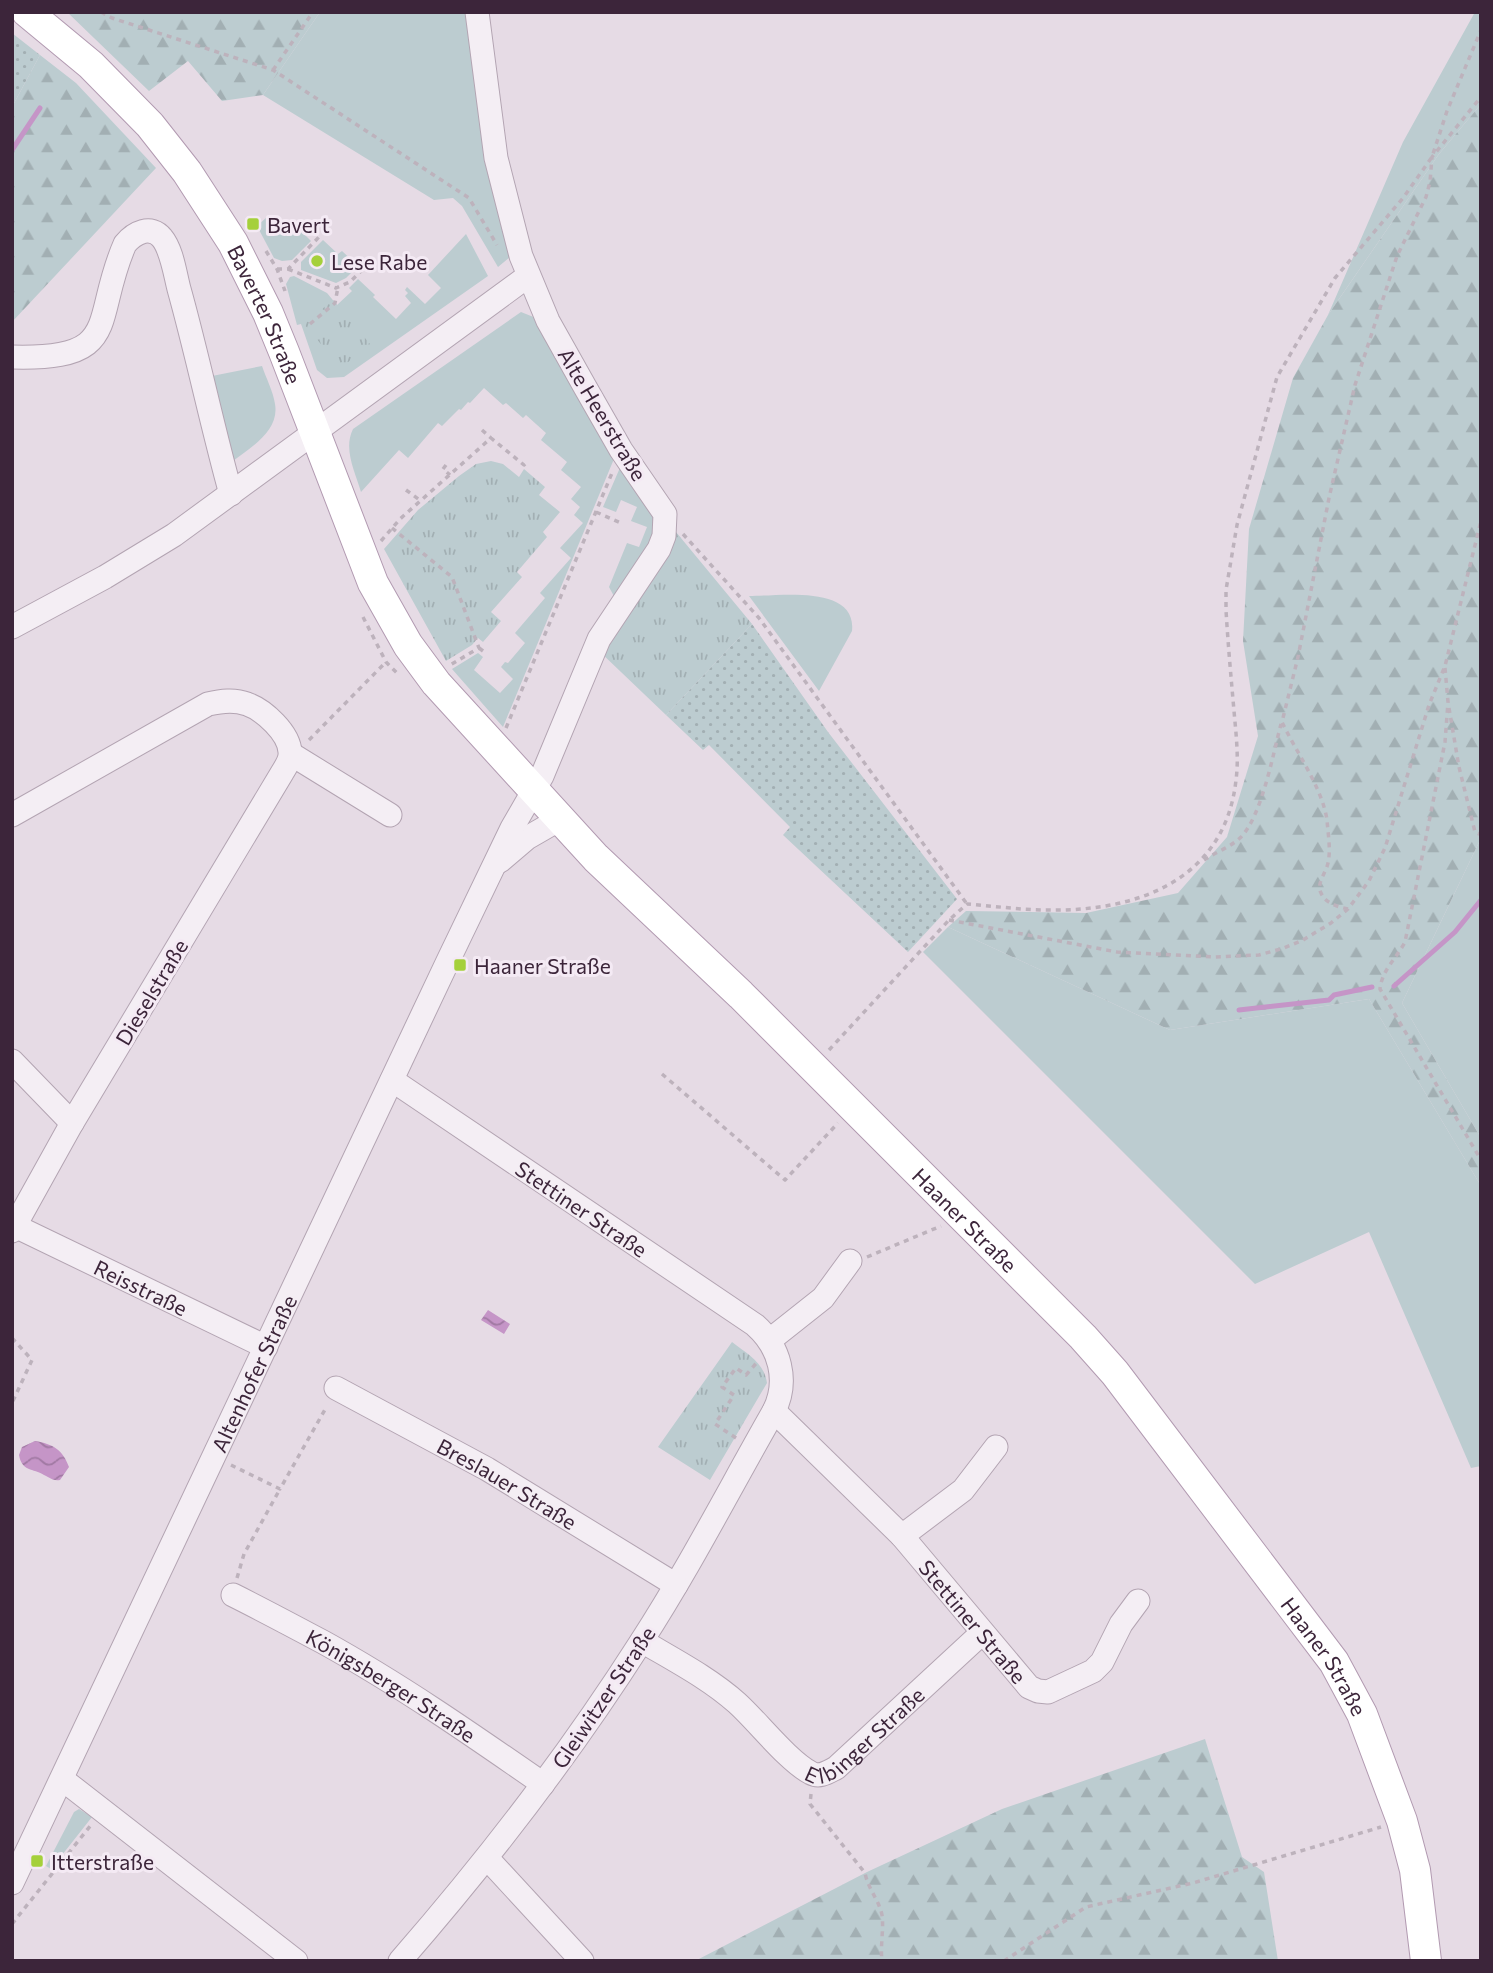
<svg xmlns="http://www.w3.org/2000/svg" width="1493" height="1973" viewBox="0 0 1493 1973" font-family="Commissioner,sans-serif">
<defs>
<pattern id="forest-firs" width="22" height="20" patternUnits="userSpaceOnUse" patternTransform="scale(1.75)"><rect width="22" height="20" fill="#bcccd0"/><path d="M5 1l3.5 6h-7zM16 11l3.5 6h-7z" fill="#a2afb3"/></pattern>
<pattern id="park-tufts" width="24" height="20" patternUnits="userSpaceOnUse" patternTransform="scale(1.75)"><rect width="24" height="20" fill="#bcccd0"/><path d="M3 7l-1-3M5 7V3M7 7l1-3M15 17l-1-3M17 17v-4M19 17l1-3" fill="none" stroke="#a2afb3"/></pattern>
<pattern id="garden-dots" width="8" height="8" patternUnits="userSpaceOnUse" patternTransform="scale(1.75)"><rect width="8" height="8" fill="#bcccd0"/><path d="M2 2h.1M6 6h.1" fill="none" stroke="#a2afb3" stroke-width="1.8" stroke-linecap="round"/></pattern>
<pattern id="water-waves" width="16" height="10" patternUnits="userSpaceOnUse" patternTransform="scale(1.75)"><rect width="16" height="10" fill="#c595c7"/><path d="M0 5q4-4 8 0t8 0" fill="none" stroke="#a179a3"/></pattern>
</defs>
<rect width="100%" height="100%" fill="#e6dbe5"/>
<path fill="#bcccd0" d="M320 12H467L510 257 498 267 462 206 453 198 434 200 263 95Z
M1475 12H1481V104L1439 154 1328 315 1403 142Z
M267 217 284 234 294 224 311 241 292 260 282 261 274 258 257 226Z
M466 234 488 276 344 377 327 378 317 370 301 324 297 325 286 284 290 277 294 276 327 293 337 305 352 291 349 288 358 279 375 295 373 297 396 319 411 303 405 296 408 293 405 290 407 287 425 304 441 288 428 275Z
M323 240 338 254 342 251 358 266 346 278 336 283 301 270V262Z
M521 312 536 318 616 454 503 727 452 669 478 653 483 657 474 670 500 693 513 679 501 667 505 662 508 663 525 643 515 633 545 598 540 593 571 558 560 548 583 523 574 515 580 507 571 499 581 487 561 470 567 462 541 440 546 433 526 415 523 418 506 403 503 405 484 388 470 403 468 402 461 410 459 409 442 426 438 423 408 458 399 450 361 492C355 472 343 449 353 429Z
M262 366C266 378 273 391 275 404 280 432 248 449 229 464L207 377Z
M622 463 655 517 651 547 615 598 609 587 627 543 639 547 647 527 631 521 637 507 621 500 616 512 603 507Z
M749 596C779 596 857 584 852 631L819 691Z
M1481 838V1138L1402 1003Z
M948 927 1170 1030 1369 999 1481 1186V1466L1471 1468 1369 1232 1255 1284 923 952Z
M79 1809 92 1817 51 1869 46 1866 74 1812Z"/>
<path fill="url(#forest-firs)" d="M67 12H320L263 95 222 101 188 61 149 91Z
M40 55 76 83 156 168 12 322V107Z
M1481 104V838L1402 1003 1481 1138V1186L1369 999 1170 1030 948 927 966 911 1086 913 1178 893 1227 837 1258 736 1243 641 1249 529 1293 378 1328 315 1439 154Z
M1205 1739 1242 1857 1264 1872 1278 1961H695L867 1872 1002 1809Z"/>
<path fill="url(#park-tufts)" d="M333 300 370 344 341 368 304 324Z
M491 461 503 464 519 477 524 469 545 487 539 495 560 512 543 532 547 537 517 572 522 577 491 612 501 621 483 642 478 638 472 645 446 661 384 549 418 510 459 476 476 464Z
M676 532 752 624 666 715 599 651Z
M732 1342C747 1354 764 1362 767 1383L710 1480 658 1447Z"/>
<path fill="url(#garden-dots)" d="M12 33 40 55 12 107Z
M752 624 828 732 957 899 908 952 783 835 790 827 709 745 703 750 666 715Z"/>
<path fill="url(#water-waves)" d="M488 1310 510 1324 504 1334 481 1320Z
M35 1441C53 1444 63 1450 69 1467L60 1480C52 1481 51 1478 44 1475 33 1468 22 1472 19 1455L22 1447Z"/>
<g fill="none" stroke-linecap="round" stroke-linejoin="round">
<path stroke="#c595c7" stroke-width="5" d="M12 150 40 108
M1394 986 1455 932 1481 900
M1239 1010 1329 1000 1334 995 1372 987"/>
<defs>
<g id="minor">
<path d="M12 357C124 360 91 321 125 244 134 233 151 224 162 238 172 250 175 274 179 289 198 357 212 426 231 494"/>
<path d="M12 627 105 577 174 535 528 276"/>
<path d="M291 754 390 815"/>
<path d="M12 815 208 704C221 701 234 699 247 704 264 710 289 733 290 752 291 760 286 766 282 773L72 1123 12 1231"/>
<path d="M500 861 527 838 560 819"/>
<path d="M12 1061 72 1123"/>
<path id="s1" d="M392 1080 755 1325C780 1347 789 1381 774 1411 730 1488 689 1568 641 1642 569 1755 488 1860 400 1961"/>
<path id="s2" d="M15 1226 266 1347"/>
<path d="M770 1340 823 1298 850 1261"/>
<path id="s3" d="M336 1388 487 1469 676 1585"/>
<path id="s4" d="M774 1411 902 1536 1029 1687 1038 1691 1048 1692 1093 1671 1102 1662 1121 1624 1138 1601"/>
<path d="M902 1536 963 1490 996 1447"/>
<path id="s5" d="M233 1595C263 1610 293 1626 323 1642 399 1684 471 1734 543 1784"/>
<path id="s6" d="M642 1641C674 1660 709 1678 737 1703 758 1722 788 1761 811 1773 820 1778 828 1772 836 1768L982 1633"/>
<path d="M62 1779 296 1961"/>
<path d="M487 1858 582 1961"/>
<path id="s7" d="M12 1883 447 963 512 828 542 776 599 639 659 549 664 536 665 514 621 450 585 387 548 321 521 256 496 158 477 12"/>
</g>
<g id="major">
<path id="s8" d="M27 12 91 65 150 125 187 172 233 243 268 313 284 352 373 583 408 645 436 683 596 858 741 995 1083 1337 1115 1373 1334 1662 1362 1714 1402 1821 1415 1870 1426 1961"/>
</g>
</defs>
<use href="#minor" stroke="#b3a4b2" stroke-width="25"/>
<use href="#major" stroke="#b29ab1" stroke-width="32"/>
<path stroke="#bdb2bc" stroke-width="3.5" stroke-dasharray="5 5" stroke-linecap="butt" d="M101 12 112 18 273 70 469 198 497 245
M273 70 313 12
M266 251 277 269 285 291
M277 269H288L319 237
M288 269 336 288 350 282 364 268
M310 324 335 303 338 287
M482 430 491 438
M446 465 443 469 450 475
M406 490 421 501
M596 512 621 523
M392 528 452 577 479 648 450 665
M683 534 759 618 967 904
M381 541 400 519 491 438 524 465 528 461
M363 617 386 662 397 673
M479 648 487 654
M1445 668 1448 702 1445 742 1405 942C1396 959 1382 970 1380 989L1481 1160
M1449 708 1459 767 1475 832 1479 834 1481 832
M506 728 612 473
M309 740 386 662
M1204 860C1216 852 1231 847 1241 837 1262 815 1273 754 1281 724
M1348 909C1338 907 1325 903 1321 893 1316 883 1326 873 1328 863 1331 850 1328 834 1327 820 1322 787 1296 752 1282 722L1298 657 1329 498 1355 385 1397 256 1426 197 1430 182 1432 157 1481 97
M949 920 1117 952 1214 957 1259 955 1284 948 1303 940 1331 923 1348 909 1369 881 1385 848 1429 705 1445 666 1481 521
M829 1050 949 920 967 904C994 906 1021 910 1047 910 1137 912 1225 880 1236 780 1239 758 1236 734 1234 711 1231 677 1228 644 1226 610V590L1237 525 1277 377 1335 278 1403 198 1432 157 1447 111 1481 30
M662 1074 785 1180 838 1123
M867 1257 941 1226
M12 1338 32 1360 12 1403
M736 1438 715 1424 734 1395 722 1387 736 1368 746 1375 759 1360
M231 1465 280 1489 327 1406
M237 1578 244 1554 280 1489
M811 1794 810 1804 865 1873C868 1889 879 1900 882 1915 884 1930 880 1946 882 1961
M12 1924 91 1825
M1004 1961 1086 1907 1193 1883 1381 1827"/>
<use href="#minor" stroke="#f4eef4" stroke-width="23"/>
<use href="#major" stroke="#fff" stroke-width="30"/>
</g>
<g fill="#a5d03b" stroke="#f4eaf4" stroke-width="2.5">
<rect x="246" y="217" width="14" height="14" rx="3.5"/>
<circle cx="317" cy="261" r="7"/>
<rect x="453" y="958" width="14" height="14" rx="3.5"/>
<rect x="30" y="1854" width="14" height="14" rx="3.5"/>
</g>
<g text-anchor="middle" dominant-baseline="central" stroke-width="6" stroke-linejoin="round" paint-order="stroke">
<g font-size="21" fill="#3c253a" stroke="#f4eaf4" text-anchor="start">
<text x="267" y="224">Bavert</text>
<text x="331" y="261">Lese Rabe</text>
<text x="474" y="965">Haaner Straße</text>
<text x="51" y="1861">Itterstraße</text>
</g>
<g font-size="21" fill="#3c253a" stroke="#f4eaf4">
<text stroke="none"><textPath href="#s8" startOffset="390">Baverter Straße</textPath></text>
<text transform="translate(603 414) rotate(59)">Alte Heerstraße</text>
<text transform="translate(151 992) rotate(-59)">Dieselstraße</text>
<text stroke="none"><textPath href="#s1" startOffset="229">Stettiner Straße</textPath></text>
<text stroke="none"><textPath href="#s8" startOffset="1552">Haaner Straße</textPath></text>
<text stroke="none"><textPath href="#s2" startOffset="140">Reisstraße</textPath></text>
<text stroke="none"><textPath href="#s7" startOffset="564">Altenhofer Straße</textPath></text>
<text stroke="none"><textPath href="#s3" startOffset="196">Breslauer Straße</textPath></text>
<text stroke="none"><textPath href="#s4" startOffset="290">Stettiner Straße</textPath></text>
<text stroke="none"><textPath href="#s8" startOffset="2119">Haaner Straße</textPath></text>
<text stroke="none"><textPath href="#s5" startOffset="182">Königsberger Straße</textPath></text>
<text transform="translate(603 1697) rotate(-56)">Gleiwitzer Straße</text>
<text stroke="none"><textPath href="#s6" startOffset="284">Elbinger Straße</textPath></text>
</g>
</g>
<rect width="1493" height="1973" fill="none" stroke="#3c253a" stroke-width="28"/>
</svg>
